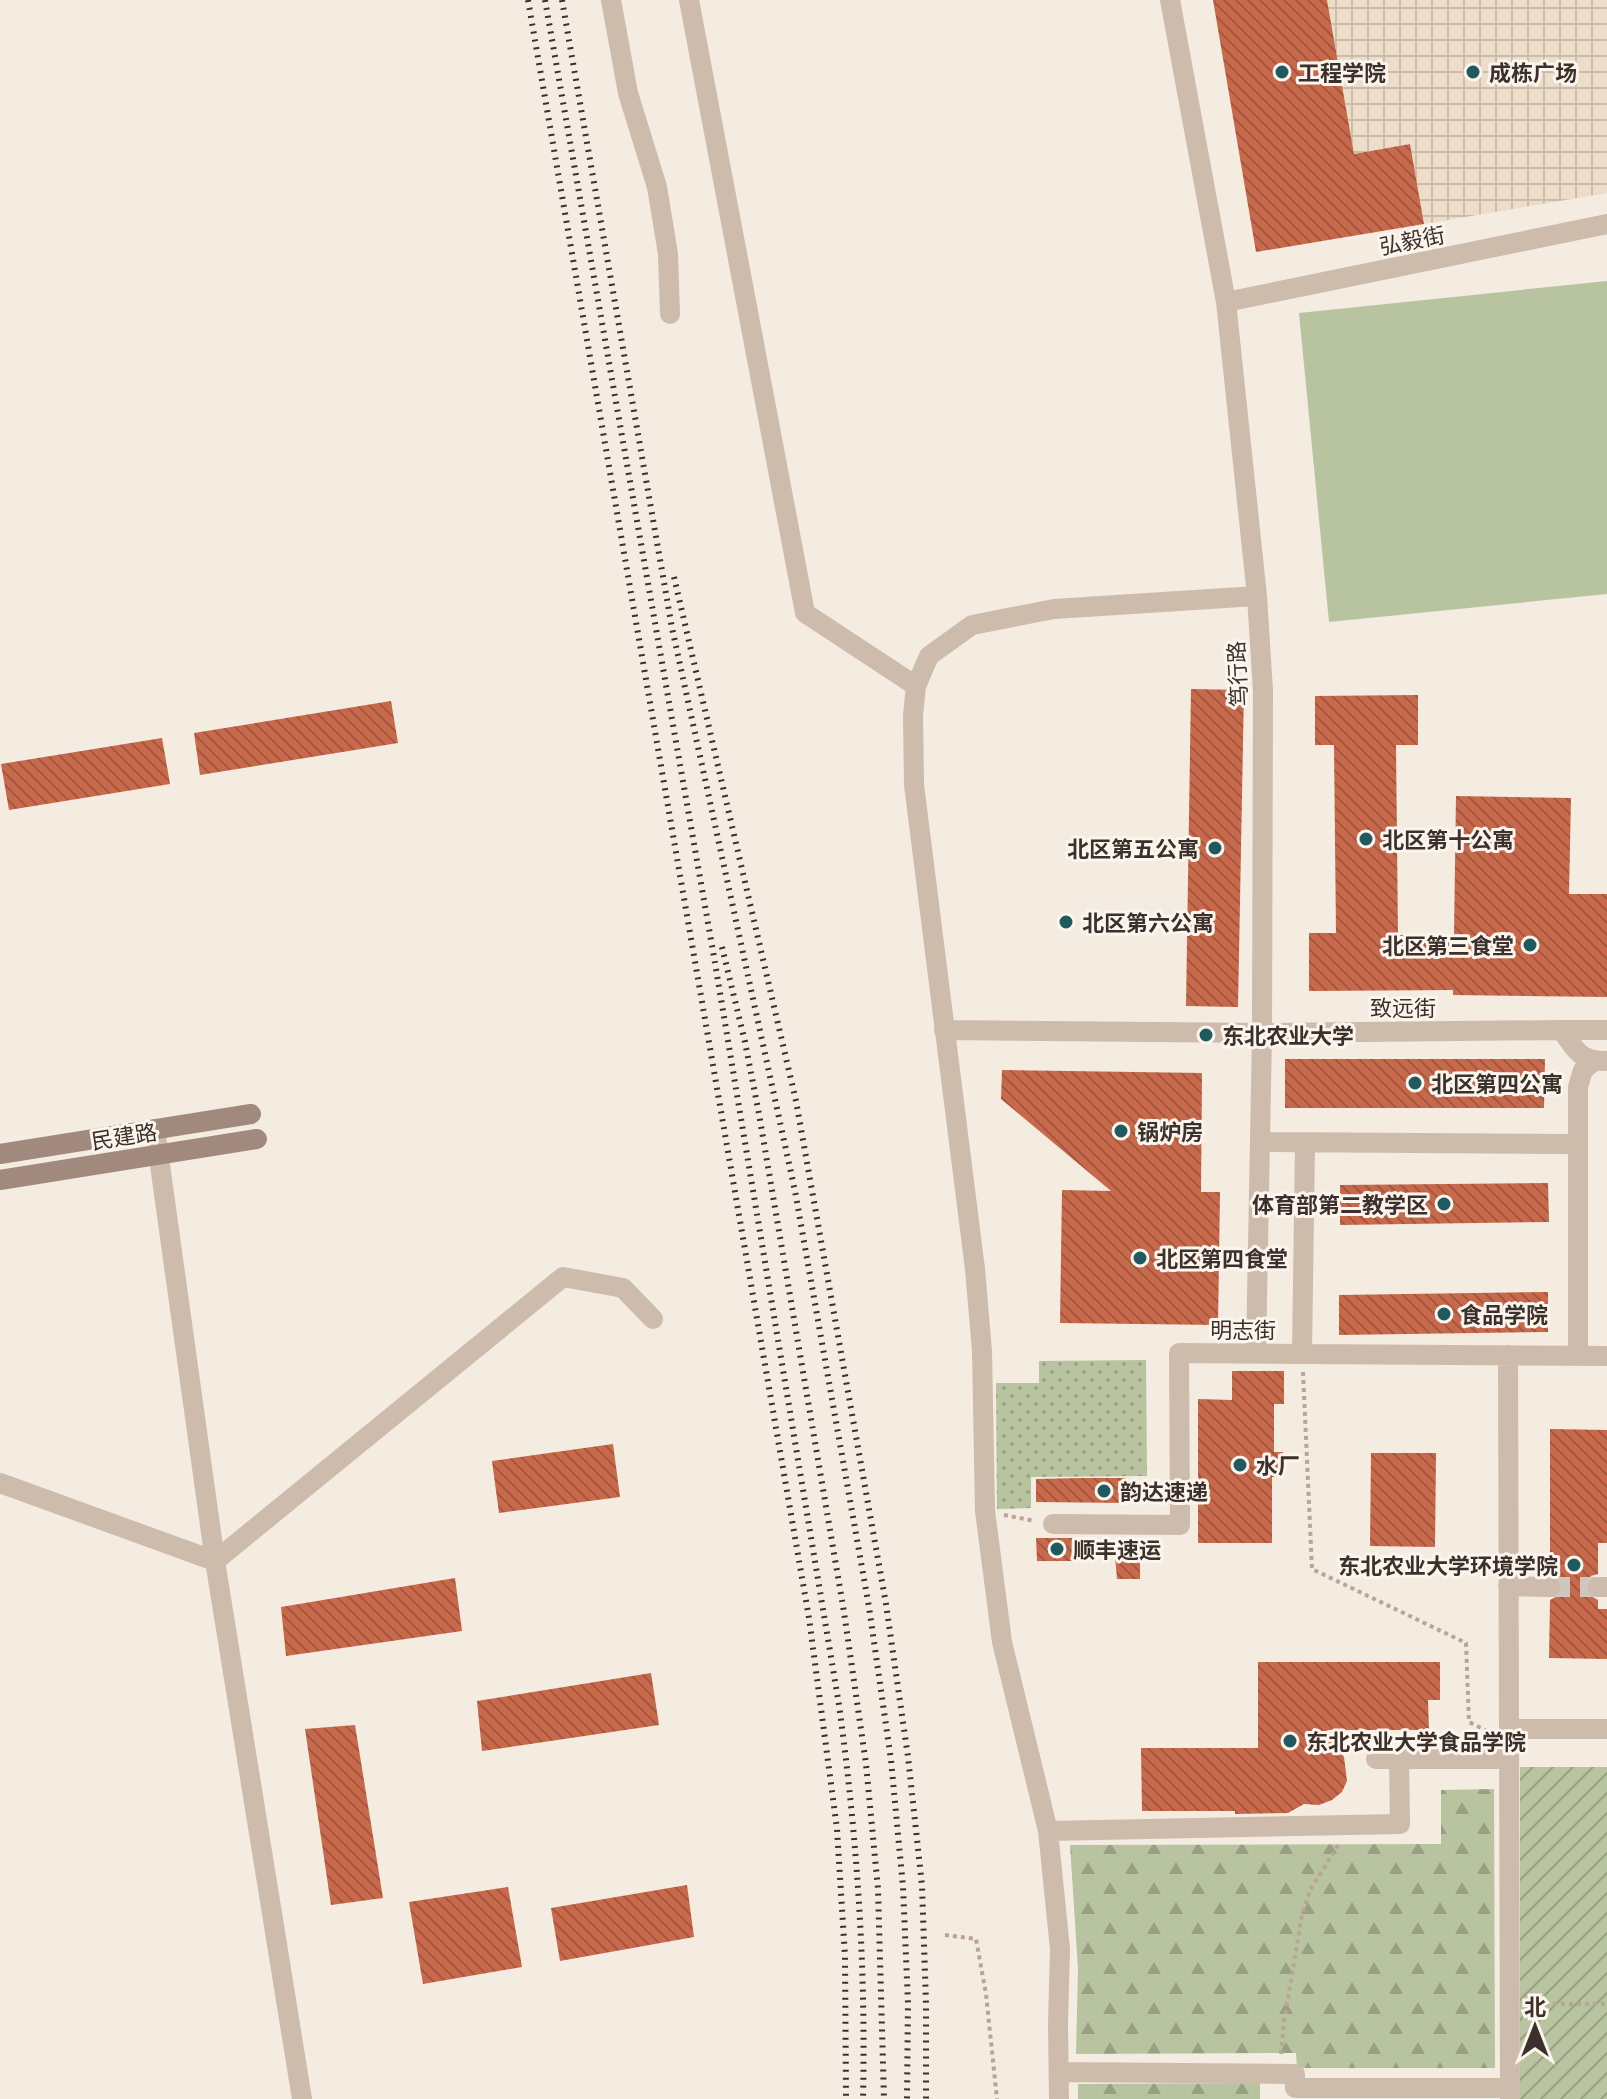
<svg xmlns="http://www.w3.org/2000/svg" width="1607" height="2099" viewBox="0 0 1607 2099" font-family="Ubuntu,'Noto Sans SC',sans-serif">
<defs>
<pattern id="grass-dots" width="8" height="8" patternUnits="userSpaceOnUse" patternTransform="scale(2)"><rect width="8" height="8" fill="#b8c4a0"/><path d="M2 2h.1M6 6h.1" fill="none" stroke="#97a083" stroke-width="1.8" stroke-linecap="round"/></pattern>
<pattern id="forest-firs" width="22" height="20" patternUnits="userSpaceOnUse" patternTransform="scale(2)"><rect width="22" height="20" fill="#b8c4a0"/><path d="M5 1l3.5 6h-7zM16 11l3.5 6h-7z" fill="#97a083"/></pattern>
<pattern id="garden-furrows" width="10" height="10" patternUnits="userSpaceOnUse" patternTransform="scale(2)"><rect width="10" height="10" fill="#b8c4a0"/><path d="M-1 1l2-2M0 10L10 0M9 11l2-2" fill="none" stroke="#97a083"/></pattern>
<pattern id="plaza-grid" width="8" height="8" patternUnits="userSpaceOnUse" patternTransform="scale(2)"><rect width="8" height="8" fill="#ecdcc8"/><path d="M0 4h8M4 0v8" fill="none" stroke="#cbbdac"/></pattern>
<pattern id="building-back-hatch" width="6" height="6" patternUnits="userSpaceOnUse" patternTransform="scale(2)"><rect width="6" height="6" fill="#c8694b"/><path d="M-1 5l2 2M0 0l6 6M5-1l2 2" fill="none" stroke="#a4573f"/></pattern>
</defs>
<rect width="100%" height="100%" fill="#f4ebe1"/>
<path fill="url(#grass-dots)" d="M1146 1360 1147 1476 1031 1477V1508L997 1509 996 1383H1039V1361Z"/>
<path fill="url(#forest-firs)" d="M1494 1789 1495 2068H1297L1296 2053 1076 2054 1078 1969 1070 1845 1441 1844V1790Z
M1260 2083V2099H1078V2084Z"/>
<path fill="url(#garden-furrows)" d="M1520 1767H1607V2099H1520Z"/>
<path fill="#b8c4a0" d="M1607 281V594L1329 622 1299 313Z"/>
<path fill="url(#plaza-grid)" d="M1327 0H1607V193L1424 224 1410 144 1354 154Z"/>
<path fill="url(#building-back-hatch)" d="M1213 0H1327L1354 154 1410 144 1424 224 1256 252Z
M1191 689 1244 690 1238 1007 1186 1006Z
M1418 695V745H1396L1398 935H1454L1456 796 1571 798 1569 894H1607V997L1453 995V990L1309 991V933H1336L1334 745H1315V696Z
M391 701 398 743 200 775 194 733Z
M162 738 170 784 9 810 1 764Z
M1285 1059H1545L1544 1108H1285Z
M1002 1070 1202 1073 1201 1192H1220L1218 1325 1060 1323 1062 1190 1111 1191 1001 1099Z
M1548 1183 1549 1222 1340 1225V1185Z
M1548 1292V1332L1339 1335V1295Z
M1232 1371H1284V1404H1274V1452H1283V1477H1272V1543H1198V1399L1232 1400Z
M1550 1429 1607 1430V1543H1598V1574L1591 1576 1585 1586 1587 1594 1598 1600V1609H1607V1659L1549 1658 1550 1600 1561 1594 1563 1587 1557 1576 1550 1574Z
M613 1444 620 1497 499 1513 492 1461Z
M1371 1453H1436L1435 1547 1370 1546Z
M1081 1478H1127V1503L1036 1502V1479Z
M1036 1538H1078L1079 1561H1037Z
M1114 1544H1146L1147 1560H1140V1579H1117Z
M455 1578 462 1631 286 1656 281 1607Z
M1258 1662H1440V1700H1428L1429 1730H1327L1344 1757 1347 1781 1342 1792 1332 1800 1319 1805 1304 1804 1288 1813 1235 1814V1811H1142L1141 1748H1258Z
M651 1673 659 1725 482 1751 477 1701Z
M355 1725 383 1898 331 1905 305 1729Z
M687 1885 694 1937 560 1961 551 1908Z
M508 1887 522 1967 423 1984 409 1902Z"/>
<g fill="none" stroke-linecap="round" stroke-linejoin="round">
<path stroke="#cfc6bd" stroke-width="20" stroke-dasharray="20 10" stroke-linecap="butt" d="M1550 1587H1598"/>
<path stroke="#b9a596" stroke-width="4" stroke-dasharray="4 4" stroke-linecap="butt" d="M1303 1372 1312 1569 1466 1643 1469 1722 1491 1733
M1004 1515 1035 1521
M945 1935 976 1939 986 1994 997 2099
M1529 2004H1607
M1281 2054 1284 2022 1302 1915 1310 1890 1339 1844"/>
<path stroke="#cdbbac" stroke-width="20" d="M611 0 628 93 657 187 668 254 670 314
M689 0 805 613 916 686
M1170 0 1226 302 1257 596 1263 691 1262 1033 1256 1352
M1226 302 1607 224
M944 1030 1262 1033 1562 1030C1575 1051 1582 1062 1607 1061
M1562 1030H1607
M155 1129 215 1561 302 2099
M1260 1142 1577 1144
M1302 1353 1305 1144
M1508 1355 1510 2099
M1578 1356V1087L1583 1070 1593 1062
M0 1483 215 1561 563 1277 623 1288 653 1319
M1053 1524 1180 1525 1179 1353 1607 1356
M1508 1586 1550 1587
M1598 1587H1607
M1509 1729H1607
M1376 1759H1509
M1048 1831 1400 1824 1399 1759
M1059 2072 1295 2074V2088H1510
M1059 2099 1058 2024 1060 1949 1048 1831 1002 1642 985 1511 982 1351 975 1269 914 785 913 715 916 686 929 656 972 625 1054 609 1257 596"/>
<path stroke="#a18a7d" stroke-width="20" d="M0 1154 251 1114
M0 1180 257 1139"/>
<path stroke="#3b302b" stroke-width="6" stroke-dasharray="2 6" stroke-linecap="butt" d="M528 0 809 1618 837 1829 845 1956 846 2099
M545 0 714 957 839 1705C857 1836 866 1967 863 2099
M562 0 672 628 795 1191 869 1607 891 1760 903 1887 908 2003 907 2099
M674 577 796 1101 886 1604 908 1757 922 1885 926 2003V2099
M722 947 745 1042 759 1114 844 1612 866 1764 878 1889 884 2099"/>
</g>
<g fill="#1f5a5e" stroke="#fbf5ee" stroke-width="3">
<circle cx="1282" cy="72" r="8"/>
<circle cx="1473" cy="72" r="8"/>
<circle cx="1366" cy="839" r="8"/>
<circle cx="1215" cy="848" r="8"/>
<circle cx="1066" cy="922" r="8"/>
<circle cx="1530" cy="945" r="8"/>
<circle cx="1206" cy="1035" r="8"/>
<circle cx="1415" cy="1083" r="8"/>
<circle cx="1121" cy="1131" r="8"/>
<circle cx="1444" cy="1204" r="8"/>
<circle cx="1140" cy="1258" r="8"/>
<circle cx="1444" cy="1314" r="8"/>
<circle cx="1240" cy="1465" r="8"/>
<circle cx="1104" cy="1491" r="8"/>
<circle cx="1057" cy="1549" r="8"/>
<circle cx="1574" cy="1565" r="8"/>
<circle cx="1290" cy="1741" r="8"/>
</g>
<g text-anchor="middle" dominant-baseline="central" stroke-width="6" stroke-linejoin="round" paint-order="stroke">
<g font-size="22" font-weight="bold" fill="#3b302b" stroke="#fbf5ee" text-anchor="start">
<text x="1298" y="72">工程学院</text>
<text x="1489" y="72">成栋广场</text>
<text x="1382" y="839">北区第十公寓</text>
<text x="1199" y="848" text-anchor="end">北区第五公寓</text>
<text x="1082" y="922">北区第六公寓</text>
<text x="1514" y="945" text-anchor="end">北区第三食堂</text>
<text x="1222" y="1035">东北农业大学</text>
<text x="1431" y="1083">北区第四公寓</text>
<text x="1137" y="1131">锅炉房</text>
<text x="1428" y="1204" text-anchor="end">体育部第二教学区</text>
<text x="1156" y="1258">北区第四食堂</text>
<text x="1460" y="1314">食品学院</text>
<text x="1256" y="1465">水厂</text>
<text x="1120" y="1491">韵达速递</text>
<text x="1073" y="1549">顺丰速运</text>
<text x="1558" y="1565" text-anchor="end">东北农业大学环境学院</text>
<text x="1306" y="1741">东北农业大学食品学院</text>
</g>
<g font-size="22" fill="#3b302b" stroke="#fbf5ee">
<text transform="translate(1412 240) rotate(-11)">弘毅街</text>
<text transform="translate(1237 674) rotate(-93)">笃行路</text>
<text x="1403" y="1007">致远街</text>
<text transform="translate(124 1136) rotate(-9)">民建路</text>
<text x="1243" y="1329">明志街</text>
</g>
</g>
<g transform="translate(1535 2027)" stroke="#fbf5ee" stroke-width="6" paint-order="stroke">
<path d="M0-6L14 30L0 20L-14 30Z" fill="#3b302b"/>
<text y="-12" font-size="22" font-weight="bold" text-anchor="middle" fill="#3b302b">北</text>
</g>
</svg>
